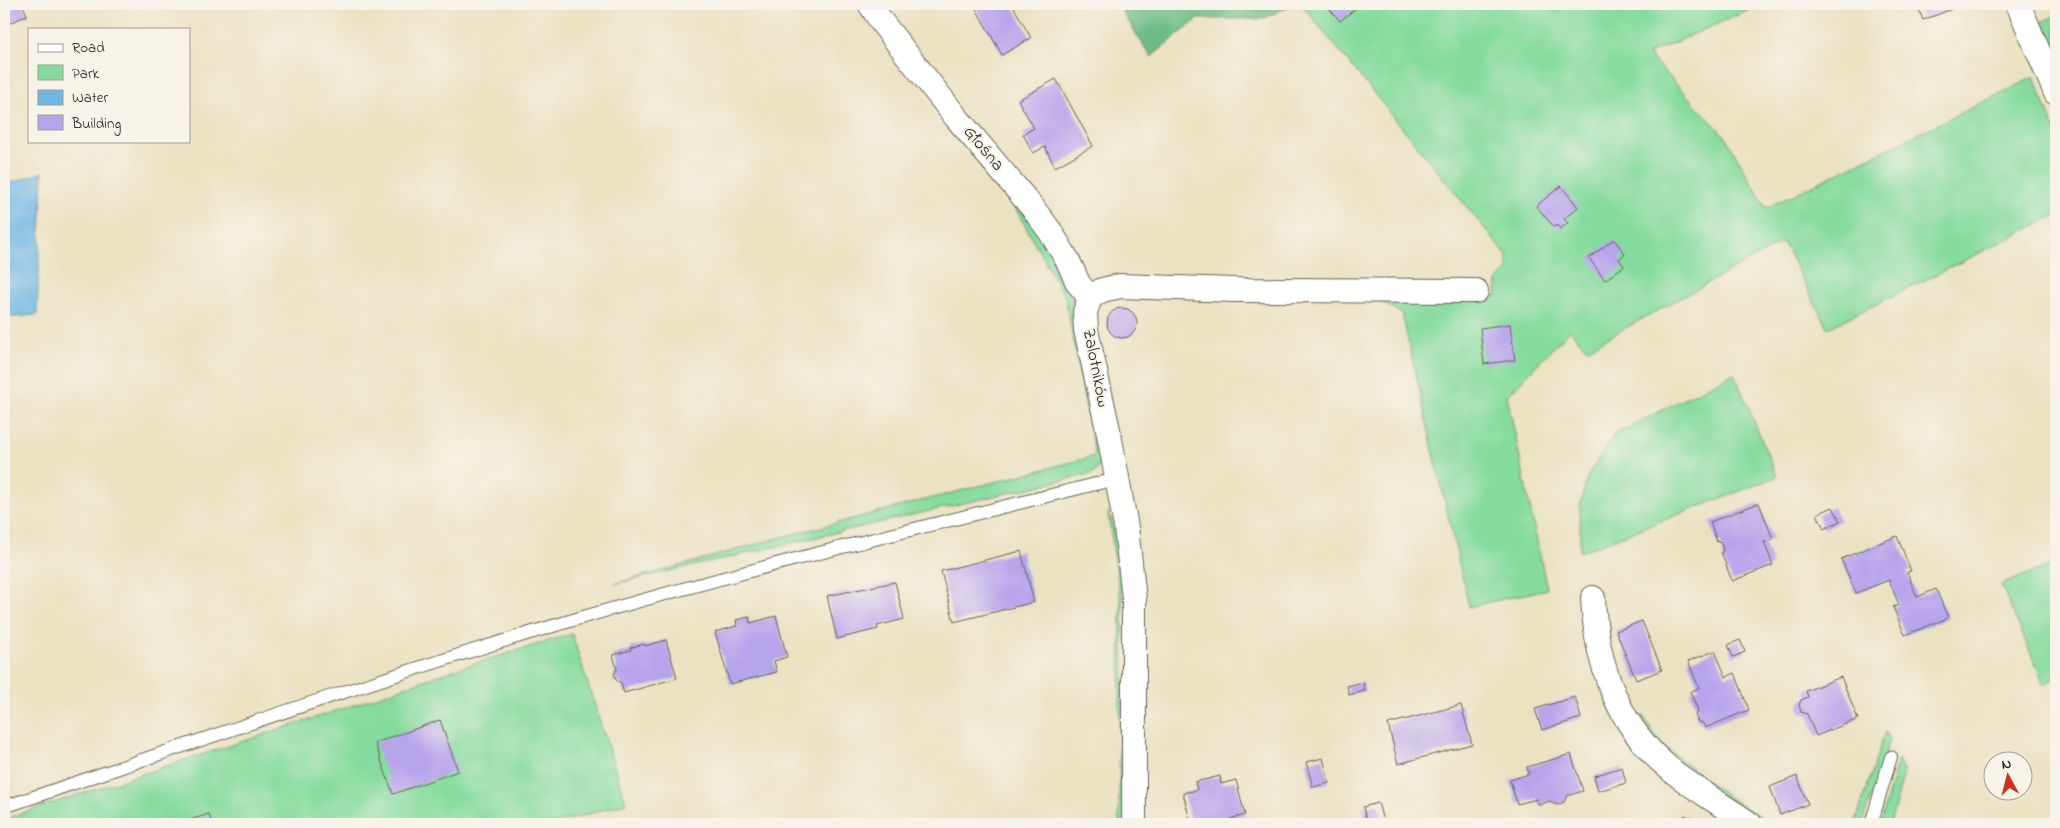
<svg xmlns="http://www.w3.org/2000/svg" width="2060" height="828" viewBox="0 0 2060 828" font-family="'Indie Flower',sans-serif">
<rect width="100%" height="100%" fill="#f7f3e8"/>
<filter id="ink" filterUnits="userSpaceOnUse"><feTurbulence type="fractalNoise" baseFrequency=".02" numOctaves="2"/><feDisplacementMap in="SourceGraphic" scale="10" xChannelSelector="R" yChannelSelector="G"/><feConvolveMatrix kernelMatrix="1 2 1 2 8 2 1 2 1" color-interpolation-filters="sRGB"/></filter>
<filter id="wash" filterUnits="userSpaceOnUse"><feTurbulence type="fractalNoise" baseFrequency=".0096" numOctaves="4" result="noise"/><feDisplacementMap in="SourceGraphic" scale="20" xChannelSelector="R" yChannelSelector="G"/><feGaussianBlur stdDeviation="1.12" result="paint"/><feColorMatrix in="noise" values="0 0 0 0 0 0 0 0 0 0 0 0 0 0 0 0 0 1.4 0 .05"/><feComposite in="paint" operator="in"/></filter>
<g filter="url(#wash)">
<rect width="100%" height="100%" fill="#ebe2c2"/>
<path fill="#85db9e" stroke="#507c5d" d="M1301 4H1763L1648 54 1725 136 1766 208 2034 77 2056 132V215L1828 328 1783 242 1587 349 1570 330 1507 396 1547 589 1469 607 1402 314 1380 301 1388 296 1496 297 1497 281 1508 269 1507 256Z
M2056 15V58L2042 22Z
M1006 192 1036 222 1061 267 1073 299 1102 454 1099 466 1094 473 614 584 782 537 1095 456 1065 297Z
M1734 373 1777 477 1580 552V504L1588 475 1614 435Z
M1108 512 1115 528 1122 568 1126 824H1119V801L1121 603Z
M2056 563V678L2044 684 2001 585Z
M572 634 626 803 554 824H4V819L342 709 453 670Z
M1643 715 1659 742 1727 796 1773 824H1765L1725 798 1653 741 1642 721Z
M1885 731 1889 740 1862 824H1855Z
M1898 760 1904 773 1890 824H1880Z"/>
<path fill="#6cbb85" stroke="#446c50" d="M1117 4H1294L1263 19H1198L1151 57Z"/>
<path fill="#6eb6e5" stroke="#456980" d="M43 172 37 315 4 318V185Z"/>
<g id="blocks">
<path fill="#b7a5ec" d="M4 4H22L27 15 4 26Z
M980 4H1012L1031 38 1002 55 975 7Z
M1329 4H1361L1340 21 1327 6Z
M1917 4H1959L1960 6 1923 20Z
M1056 79 1093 146 1055 167 1045 147 1033 153 1023 134 1034 128 1018 100Z
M1561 186 1578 207 1564 219 1568 223 1560 229 1557 225 1554 227 1536 206Z
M1614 239 1625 254 1619 259 1624 266 1605 280 1589 258Z
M1107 323a15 15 0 1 1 30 0a15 15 0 1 1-30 0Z
M1510 324 1515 360 1484 364 1480 328Z
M1759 503 1773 539 1764 542 1773 565 1732 581 1721 552 1723 551 1722 546 1720 541 1717 542 1710 522Z
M1833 507 1840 521 1824 529 1817 514Z
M1897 536 1911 571 1907 572 1917 597 1936 589 1948 618 1905 635 1893 607 1899 605 1889 580 1856 593 1841 559Z
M1021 551 1034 602 954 622 941 571Z
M895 582 904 619 877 626 878 629 837 639 827 596Z
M776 616 787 657 774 661 777 672 730 684 715 632 737 626 736 620 749 617 750 623Z
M1642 621 1662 670 1636 680 1616 631Z
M666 640 677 678 624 693 621 683 616 680 614 674 617 669 613 655 631 650 630 648 644 644 645 646Z
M1740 640 1745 652 1733 657 1728 645Z
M1715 651 1726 677 1735 673 1749 710 1705 728 1703 723 1698 722 1695 715 1698 710 1690 692 1699 688 1688 661Z
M1841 677 1858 719 1816 736 1807 714 1801 712 1799 705 1801 700 1808 697 1806 691Z
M1363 682 1365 691 1349 695 1347 686Z
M1575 697 1581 718 1542 730 1535 709Z
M1461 705 1472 744 1398 764 1388 724Z
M440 720 458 771 393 794 375 743Z
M1571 754 1583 791 1567 796 1564 802 1557 805 1550 801 1539 805 1537 799 1517 804 1510 780 1529 774 1527 767Z
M1323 758 1329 783 1313 787 1306 762Z
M1622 767 1626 783 1598 791 1594 776Z
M1220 776 1221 784 1236 780 1245 815 1230 819 1232 824H1191L1183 793 1197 790 1195 782Z
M1797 776 1808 804 1780 815 1770 787Z
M1378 803 1384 824H1367L1363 807Z
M209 814 212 824H191L190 820Z
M1686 815 1691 824H1668L1675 821Z"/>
</g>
</g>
<g filter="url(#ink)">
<use href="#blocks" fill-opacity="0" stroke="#646156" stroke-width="1"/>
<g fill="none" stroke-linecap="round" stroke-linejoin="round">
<defs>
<path id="service" d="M4 807C190 744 375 679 563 623 746 569 931 525 1116 479
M1871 824 1891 757"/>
<path id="minor" d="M870 4 883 24 956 117 1032 207 1050 231 1068 261 1078 283 1090 298
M2018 4 2056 93
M1593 598C1596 664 1618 727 1671 770 1696 790 1724 806 1750 824
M1134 824V599L1126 527 1109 434 1086 330 1085 312 1090 298 1102 290 1120 286 1234 290 1476 291"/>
</defs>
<use href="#service" stroke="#646156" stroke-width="14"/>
<use href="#minor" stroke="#646156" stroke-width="26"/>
<use href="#service" stroke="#fff" stroke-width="12"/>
<use href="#minor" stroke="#fff" stroke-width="24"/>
</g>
</g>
<g text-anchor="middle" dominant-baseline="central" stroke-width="4.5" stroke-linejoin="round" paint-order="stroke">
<g font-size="18" fill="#1c1c1c" stroke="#f7f3e8">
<text transform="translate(983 149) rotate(50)">Głośna</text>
<text transform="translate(1095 368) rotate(79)">Zalotników</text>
</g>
</g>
<rect width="2060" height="828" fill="none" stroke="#f7f3e8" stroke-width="20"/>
<rect x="28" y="28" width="162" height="115" fill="#f7f3e8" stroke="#9f9d96"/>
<rect x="38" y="44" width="25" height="8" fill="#ffffff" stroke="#9f9d96"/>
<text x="72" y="52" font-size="15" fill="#1c1c1c">Road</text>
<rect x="38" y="65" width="25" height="15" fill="#85db9e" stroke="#9f9d96"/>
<text x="72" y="78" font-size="15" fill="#1c1c1c">Park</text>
<rect x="38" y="90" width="25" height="15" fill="#6eb6e5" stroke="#9f9d96"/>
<text x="72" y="102" font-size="15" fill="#1c1c1c">Water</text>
<rect x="38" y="115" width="25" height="15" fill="#b7a5ec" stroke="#9f9d96"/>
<text x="72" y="128" font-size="15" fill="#1c1c1c">Building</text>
<g transform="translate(2008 776) rotate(353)"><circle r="24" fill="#f7f3e8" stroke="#9f9d96"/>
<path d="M0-4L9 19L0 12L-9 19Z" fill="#c8321e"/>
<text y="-8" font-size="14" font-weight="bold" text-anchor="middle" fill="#1c1c1c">N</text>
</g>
</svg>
